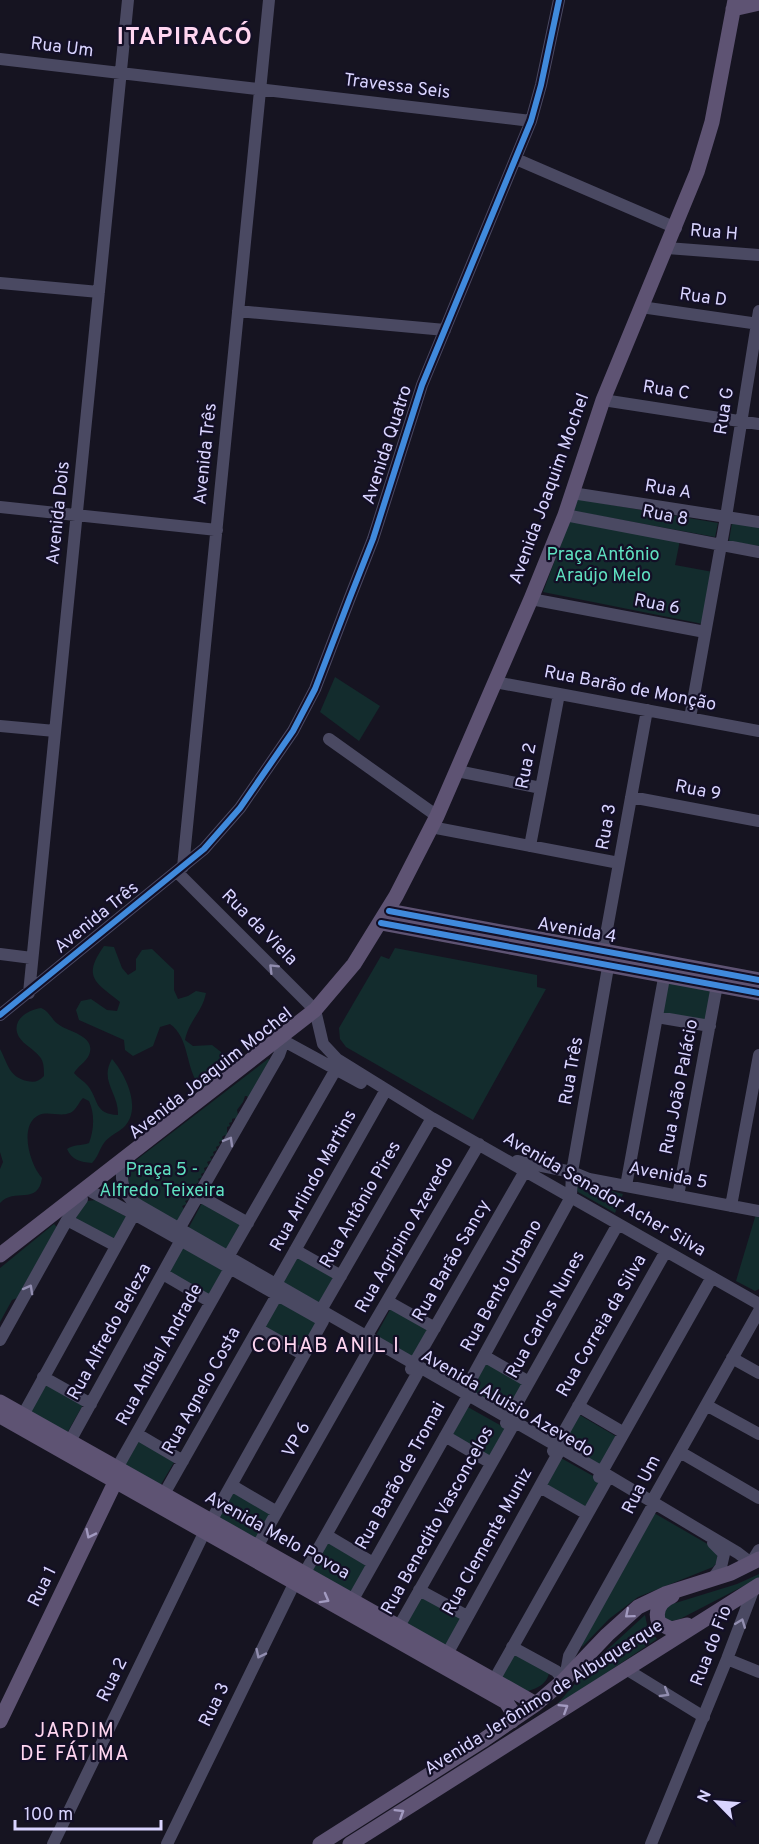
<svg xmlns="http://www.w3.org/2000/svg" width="759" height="1844" viewBox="0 0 759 1844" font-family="Overpass,sans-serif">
<rect width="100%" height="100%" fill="#161421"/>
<path fill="#132c2d" d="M577 499 718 523 715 537 573 511Z
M570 520 680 540 675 565 713 572 703 624 543 592Z
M732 523 759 527V546L729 541Z
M335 677 380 706 359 741 320 712Z
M104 946 114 947 122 968 128 975 136 970V959L142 950 152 949 174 970V990L178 999 188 996 196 991 206 993C202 1013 189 1020 185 1040L193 1046 212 1045 221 1052C224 1071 224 1088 200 1087 185 1068 190 1038 170 1024L160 1027 153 1046 133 1056 125 1050 124 1040 79 1020 76 1010 81 1001 91 999 107 1010 117 1011 120 1002C95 982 82 977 104 946Z
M395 948 537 975V987L546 989 473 1120 346 1047 340 1039 339 1028 381 956 389 959Z
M666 979 712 986 707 1020 661 1013Z
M41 1008C50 1012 51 1019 58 1024 67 1032 97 1035 89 1055 86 1062 78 1066 74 1073 78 1078 84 1081 88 1086 99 1100 94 1114 118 1115 119 1093 99 1081 112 1059 126 1075 143 1110 123 1128 117 1133 109 1136 104 1143 99 1150 98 1157 92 1163 80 1162 72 1160 67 1149 74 1144 81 1146 89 1143 94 1130 95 1114 89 1101L83 1098C79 1102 78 1106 75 1109 66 1120 50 1110 39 1115 18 1125 30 1165 42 1178 38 1206 14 1187 0 1203V1169L3 1162 0 1152V1049C8 1064 9 1077 27 1081 35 1083 39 1081 44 1076 44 1069 44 1062 40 1057 34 1049 24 1045 19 1037 10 1021 27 1010 41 1008Z
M268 1059 270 1060 249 1101 247 1096H245L243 1102 237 1110 238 1115 237 1123 235 1118 232 1119V1122L229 1123 230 1126 227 1127V1139L225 1135 222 1137 223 1140 219 1142 220 1145 216 1147 217 1150 213 1152 214 1155 210 1157 212 1160 207 1162 209 1166 204 1168 205 1172 201 1174 202 1177 198 1179 199 1182 194 1185 196 1188 191 1190 193 1193 188 1195 190 1199 185 1201 187 1204 182 1206 184 1209 178 1224 134 1201 126 1189 127 1170 131 1164Z
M582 1183 623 1194 615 1213 578 1192 576 1187 577 1184Z
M96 1200 127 1217 113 1241 72 1216 87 1201Z
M203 1201 244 1225 227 1254 187 1231Z
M756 1214H759V1289L755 1291 736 1281Z
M54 1224 57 1227 17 1298 12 1300 0 1322V1268Z
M182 1246 224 1271 208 1297 168 1273Z
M295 1254 336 1278 321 1305 279 1281Z
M277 1300 317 1323 302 1350 262 1326Z
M391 1308 431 1331 415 1359 375 1337Z
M483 1359 525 1383 508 1412 467 1389Z
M44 1383 83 1405 67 1433 28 1411Z
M466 1406 507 1429 490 1459 449 1435Z
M578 1414 619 1438 602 1467 561 1443Z
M137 1436 176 1459 160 1486 122 1464Z
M561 1458 602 1481 586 1510 545 1486Z
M232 1488 272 1511 255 1541 215 1518Z
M654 1513 711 1546 717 1552 718 1561 713 1567 638 1597 609 1619 582 1647 583 1640Z
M328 1540 368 1563 350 1595 311 1572Z
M759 1574V1578L680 1619 671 1621 664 1618V1612L669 1605 737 1584Z
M421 1596 463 1619 448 1647 406 1624Z
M645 1615 647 1625 657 1639 557 1706 558 1703 597 1659Z
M513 1652 549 1672C548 1684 536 1689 525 1692L498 1679Z"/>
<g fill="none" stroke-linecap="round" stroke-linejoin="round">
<path stroke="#4a4962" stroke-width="12" d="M0 59 531 121
M516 159 676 228
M667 248 759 255
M0 283 99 292
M641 307 759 324
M238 311 445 330
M603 400 759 424
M572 493 759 522
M0 507 217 530
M565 515 759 552
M531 599 705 632
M495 682 759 731
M690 718 726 517 759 311
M0 726 55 731
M329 739 437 816
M457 771 541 788
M631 797 759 821
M431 827 619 863
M530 846 559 694
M183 867 269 0
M177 872 315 1010 323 1044 337 1059 432 1118 759 1304
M603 951 647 710
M0 954 32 958
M29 993 128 0
M0 1015 204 849 240 808 293 731 315 689 349 600 373 539 422 385 531 121 541 85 559 0
M657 1017 710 1026
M280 1037 284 1041 361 1083
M517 1161 572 1172 589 1179 759 1211
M122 1168C121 1185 124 1197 140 1206L609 1476 738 1553 751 1563 759 1550
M90 1185 92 1192 134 1214 320 1319
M626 1186 666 967
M198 1195 248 1223
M678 1196 717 985
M731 1206 759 1055
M67 1220 116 1246
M179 1229 279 1055 284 1041
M295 1250 341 1276
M224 1264 336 1069
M163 1274 211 1302
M276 1284 383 1095
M387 1301 435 1328
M317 1317 432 1118
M258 1329 304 1355
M0 1340 67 1220 82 1199
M363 1342 479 1144
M484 1356 529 1382
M732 1358 759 1373
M411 1369 525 1171
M43 1377 91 1404
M464 1392 571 1197 572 1172 610 956
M706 1405 759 1434
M578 1406 624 1433
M23 1415 134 1214
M506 1423 618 1224
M137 1434 183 1461
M445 1436 491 1463
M70 1441 181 1240
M553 1451 666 1251
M680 1452 759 1498
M117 1468 233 1263
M599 1477 712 1277
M231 1485 277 1512
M540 1487 587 1514
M160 1501 277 1295
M211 1521 323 1321
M326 1535 373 1563
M253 1554 374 1341
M304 1574 417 1374
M712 1580 721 1567 724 1554 713 1543
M419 1590 467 1616
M352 1601 465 1401
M394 1635 515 1422
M512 1647 556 1671 564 1680
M447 1654 561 1448
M727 1659 759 1672
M626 1669 704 1717
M565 1678 569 1656 652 1507V1501L759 1311
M494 1680 609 1476
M53 1844 205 1531
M167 1844 295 1582
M651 1844 727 1659 754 1588"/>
<path stroke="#5e5373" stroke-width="15" d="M733 9 759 3
M389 911 759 980
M381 923 759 993
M0 1255 315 1010 354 964 396 896 437 816 531 599 565 515 603 400 697 172 712 122 735 0
M0 1402 536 1704
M0 1416 506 1702 512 1711V1721
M672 1596C660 1601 654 1610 659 1623L671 1629 687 1625
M0 1721 120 1472
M320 1844 482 1741 536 1704 564 1680 607 1635 638 1607 665 1594 731 1573 759 1559
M350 1844 759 1585"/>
<defs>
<path id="cycleway" d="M389 911 759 980
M381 923 759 993
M0 1015 204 849 240 808 293 731 315 689 349 600 373 539 422 385 531 121 541 85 559 0"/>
</defs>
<use href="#cycleway" stroke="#130f26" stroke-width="10"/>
<use href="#cycleway" stroke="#408adc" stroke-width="6"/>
</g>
<defs><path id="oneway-chevron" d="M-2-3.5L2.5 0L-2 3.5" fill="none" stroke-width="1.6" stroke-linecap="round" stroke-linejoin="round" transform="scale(1.5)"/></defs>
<g stroke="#928eb0">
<use href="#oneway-chevron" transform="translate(273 968) rotate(-135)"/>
<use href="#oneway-chevron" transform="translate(229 1141) rotate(-60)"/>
<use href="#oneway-chevron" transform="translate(29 1289) rotate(-61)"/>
<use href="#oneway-chevron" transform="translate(741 1623) rotate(-69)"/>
<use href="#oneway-chevron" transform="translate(260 1654) rotate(116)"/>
<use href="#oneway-chevron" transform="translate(665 1693) rotate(31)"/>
</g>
<g stroke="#a29ac0">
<use href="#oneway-chevron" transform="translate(90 1534) rotate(116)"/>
<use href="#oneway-chevron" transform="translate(325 1599) rotate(29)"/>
<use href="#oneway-chevron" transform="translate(629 1614) rotate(140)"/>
<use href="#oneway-chevron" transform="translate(564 1708) rotate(-32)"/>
<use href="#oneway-chevron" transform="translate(400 1813) rotate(-32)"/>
</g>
<g text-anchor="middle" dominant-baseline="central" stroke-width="4.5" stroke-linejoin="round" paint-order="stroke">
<g font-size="18" fill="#d9d4ff" stroke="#130f26">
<text transform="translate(62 48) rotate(7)">Rua Um</text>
<text transform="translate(397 87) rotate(7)">Travessa Seis</text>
<text transform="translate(714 233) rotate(5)">Rua H</text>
<text transform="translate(703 298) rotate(8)">Rua D</text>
<text transform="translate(666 391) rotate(9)">Rua C</text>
<text transform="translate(725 411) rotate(-81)">Rua G</text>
<text transform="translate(388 445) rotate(-72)">Avenida Quatro</text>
<text transform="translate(206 454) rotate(-84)">Avenida Três</text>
<text transform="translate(550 489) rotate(-70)">Avenida Joaquim Mochel</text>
<text transform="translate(668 490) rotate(9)">Rua A</text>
<text transform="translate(59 513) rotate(-84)">Avenida Dois</text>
<text transform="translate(665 516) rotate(11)">Rua 8</text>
<text transform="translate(657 605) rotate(11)">Rua 6</text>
<text transform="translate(630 689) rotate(11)">Rua Barão de Monção</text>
<text transform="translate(527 766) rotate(-79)">Rua 2</text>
<text transform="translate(698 791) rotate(11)">Rua 9</text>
<text transform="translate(607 827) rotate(-80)">Rua 3</text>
<text transform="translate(97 918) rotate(-39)">Avenida Três</text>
<text transform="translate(259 928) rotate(45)">Rua da Viela</text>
<text transform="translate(577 931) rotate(10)">Avenida 4</text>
<text transform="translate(572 1071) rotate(-80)">Rua Três</text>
<text transform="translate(211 1074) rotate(-38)">Avenida Joaquim Mochel</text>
<text transform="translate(680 1087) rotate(-79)">Rua João Palácio</text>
<text transform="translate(668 1176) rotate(11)">Avenida 5</text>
<text transform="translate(314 1181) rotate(-61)">Rua Arlindo Martins</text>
<text transform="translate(604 1195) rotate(30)">Avenida Senador Acher Silva</text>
<text transform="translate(361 1205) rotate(-60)">Rua Antônio Pires</text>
<text transform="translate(405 1235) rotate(-60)">Rua Agripino Azevedo</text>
<text transform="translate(452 1261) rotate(-60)">Rua Barão Sancy</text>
<text transform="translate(502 1286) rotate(-61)">Rua Bento Urbano</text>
<text transform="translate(546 1315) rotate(-61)">Rua Carlos Nunes</text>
<text transform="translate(602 1326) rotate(-60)">Rua Correia da Silva</text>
<text transform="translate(110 1332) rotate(-61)">Rua Alfredo Beleza</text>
<text transform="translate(160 1355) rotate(-61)">Rua Aníbal Andrade</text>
<text transform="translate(202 1391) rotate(-61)">Rua Agnelo Costa</text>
<text transform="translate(507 1404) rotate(30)">Avenida Aluisio Azevedo</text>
<text transform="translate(297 1440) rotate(-60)">VP 6</text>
<text transform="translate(401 1476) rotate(-61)">Rua Barão de Tromai</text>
<text transform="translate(642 1485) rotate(-63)">Rua Um</text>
<text transform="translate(438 1521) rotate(-61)">Rua Benedito Vasconcelos</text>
<text transform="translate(277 1536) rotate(29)">Avenida Melo Povoa</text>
<text transform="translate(488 1542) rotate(-61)">Rua Clemente Muniz</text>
<text transform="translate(43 1587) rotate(-64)">Rua 1</text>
<text transform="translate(712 1646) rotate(-69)">Rua do Fio</text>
<text transform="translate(113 1680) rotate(-64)">Rua 2</text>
<text transform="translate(544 1698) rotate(-32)">Avenida Jerônimo de Albuquerque</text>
<text transform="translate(215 1705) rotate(-64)">Rua 3</text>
</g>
<g font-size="18" fill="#5fe0c0" stroke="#130f26">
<text x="603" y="555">Praça Antônio<tspan x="603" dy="21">Araújo Melo</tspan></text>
<text x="162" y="1170">Praça 5 -<tspan x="162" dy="21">Alfredo Teixeira</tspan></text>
</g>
<g font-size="20" letter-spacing="1.5" fill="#ffd6f0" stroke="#130f26">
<text x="75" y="1732">JARDIM<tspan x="75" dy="23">DE FÁTIMA</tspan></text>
</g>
<g font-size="21" letter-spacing="1.5" fill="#ffd6f0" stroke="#130f26">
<text x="326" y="1346">COHAB ANIL I</text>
</g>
<g font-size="24" font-weight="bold" letter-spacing="1.5" fill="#ffd6f0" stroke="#130f26">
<text x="185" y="38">ITAPIRACÓ</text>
</g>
</g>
<g transform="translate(717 1802) rotate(295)" stroke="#130f26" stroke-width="4.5" paint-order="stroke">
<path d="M0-4.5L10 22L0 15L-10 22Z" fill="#d9d4ff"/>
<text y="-9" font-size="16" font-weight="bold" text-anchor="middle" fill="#d9d4ff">N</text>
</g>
<path d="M15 1820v9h146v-9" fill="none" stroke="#d9d4ff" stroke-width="3"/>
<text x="24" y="1820" font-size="18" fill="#d9d4ff" stroke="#130f26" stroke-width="4.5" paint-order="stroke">100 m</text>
</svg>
